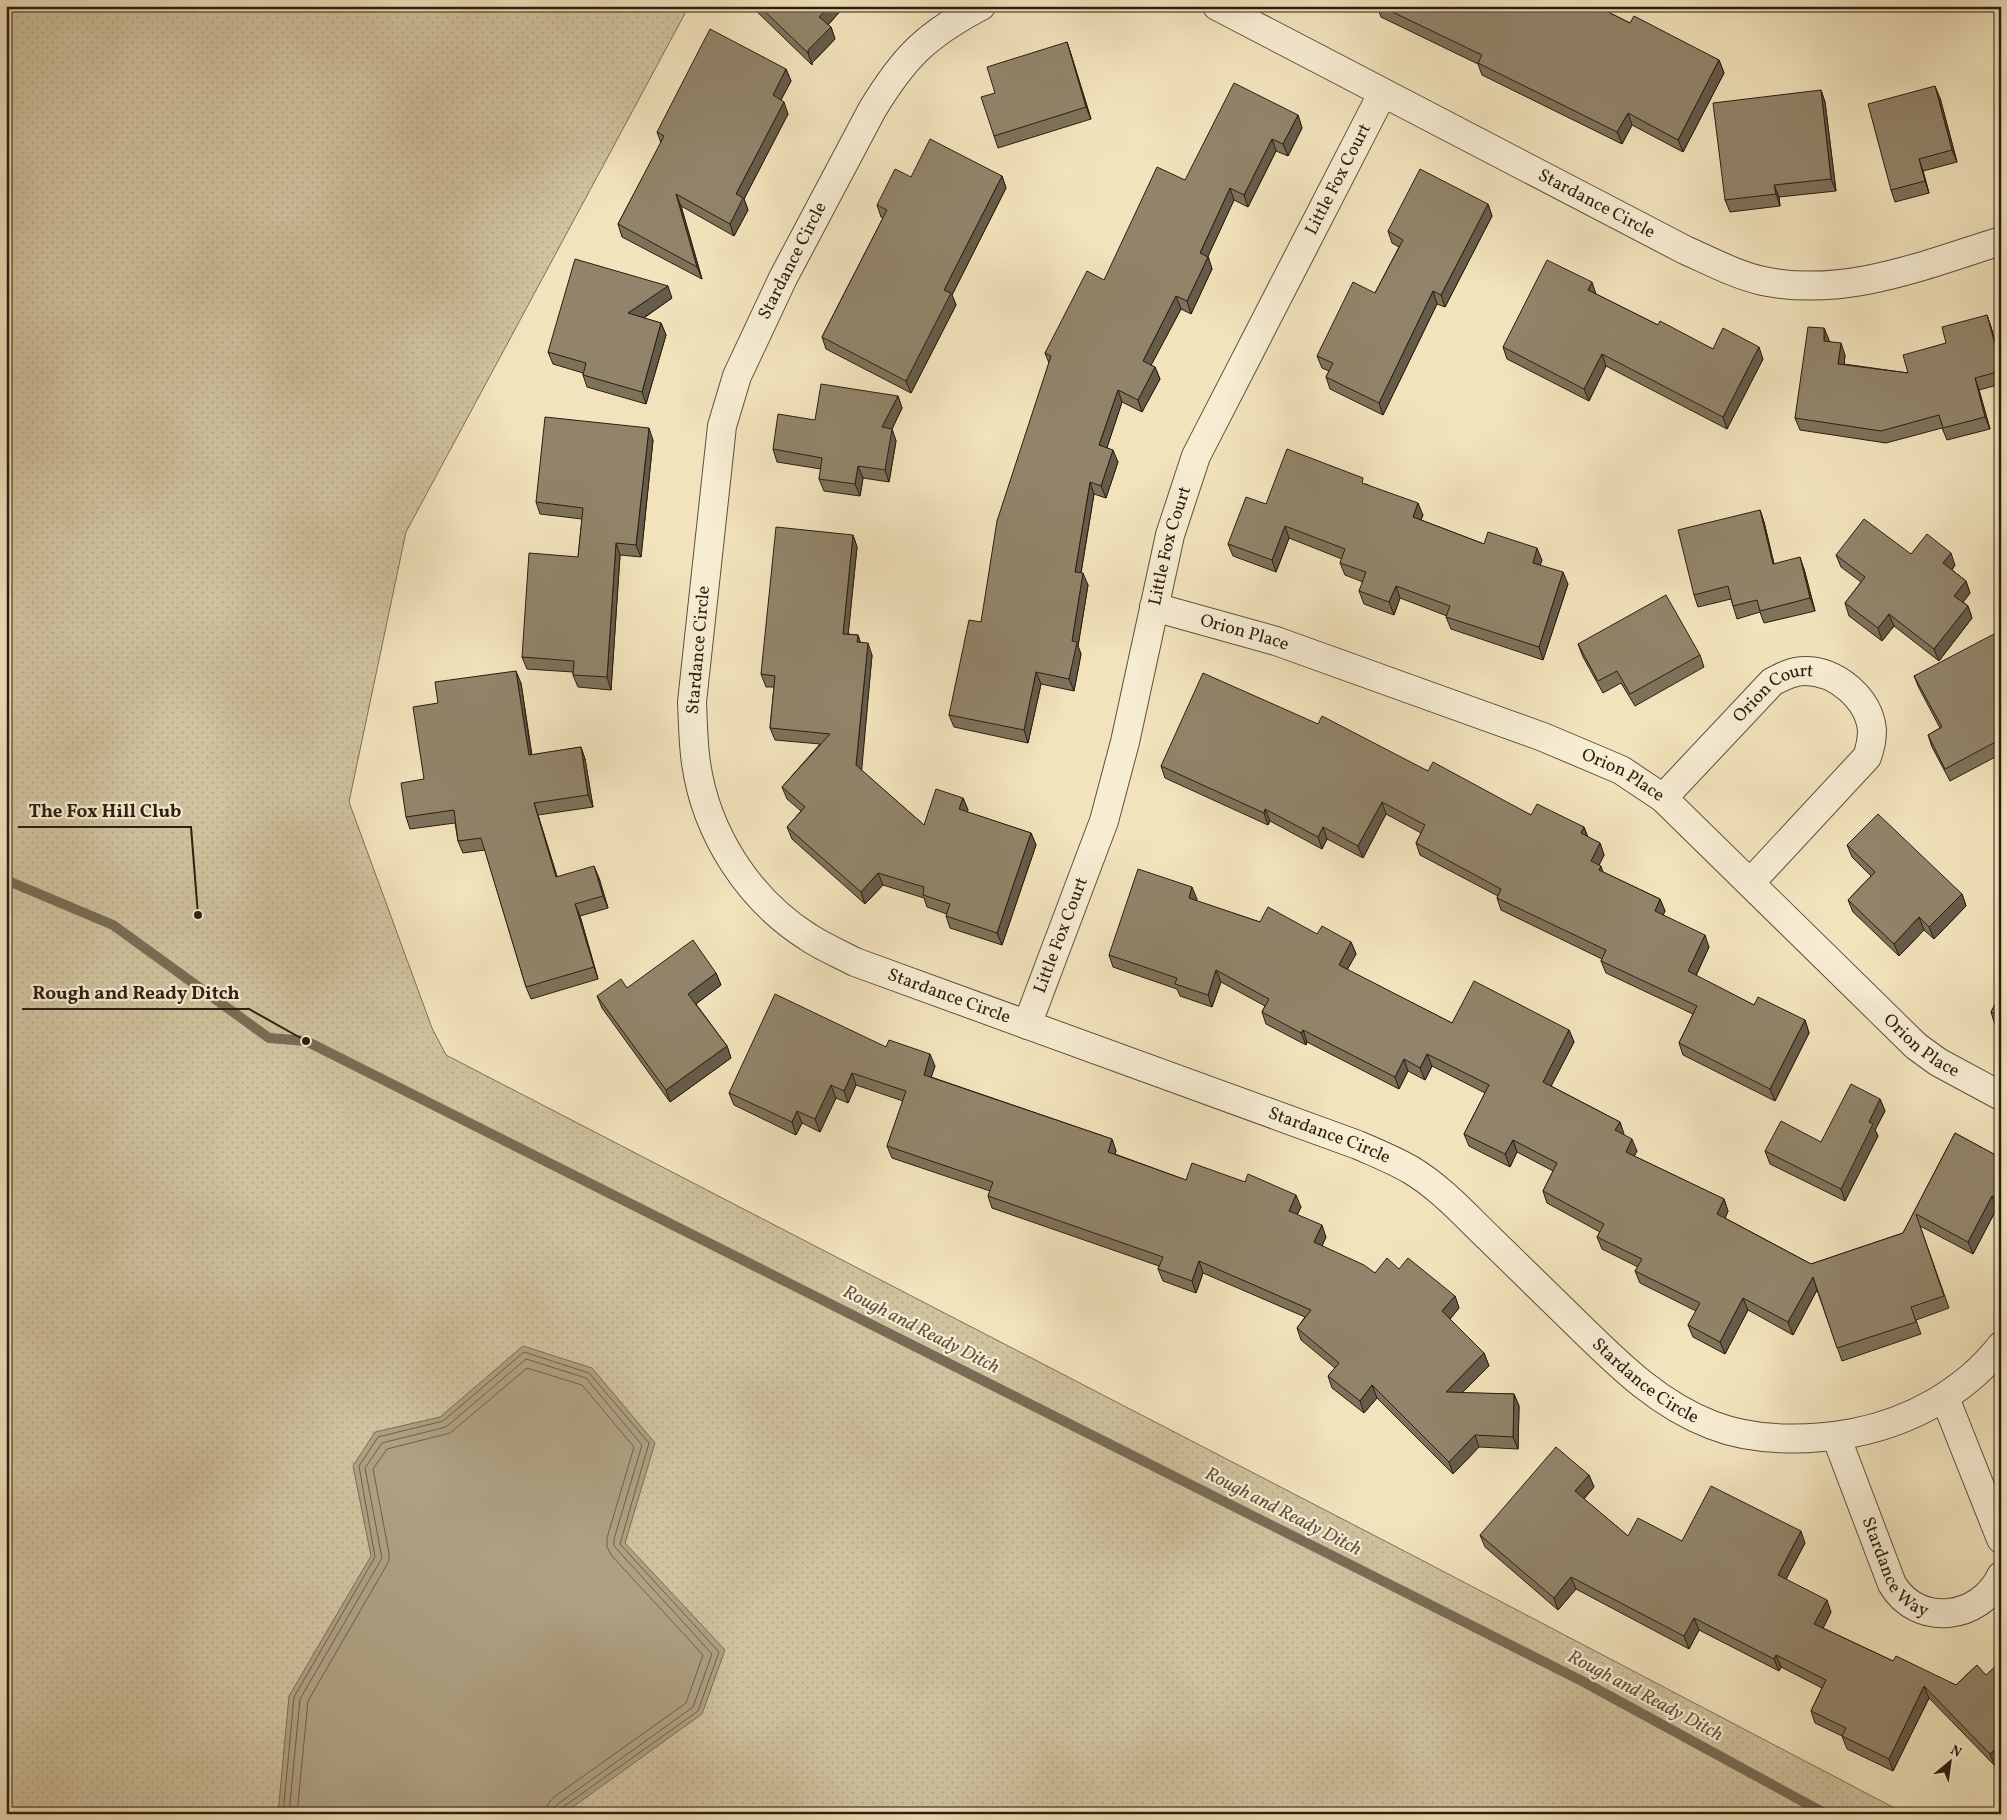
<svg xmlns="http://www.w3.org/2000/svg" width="2007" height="1820" viewBox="0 0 2007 1820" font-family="Vollkorn,serif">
<defs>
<pattern id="grass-dots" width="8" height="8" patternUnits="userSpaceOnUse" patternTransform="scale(1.25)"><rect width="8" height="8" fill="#d0c29f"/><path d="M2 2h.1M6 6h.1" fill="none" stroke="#b3a688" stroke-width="1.8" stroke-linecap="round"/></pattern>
</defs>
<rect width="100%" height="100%" fill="#f2e3bc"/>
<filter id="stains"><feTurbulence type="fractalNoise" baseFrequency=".004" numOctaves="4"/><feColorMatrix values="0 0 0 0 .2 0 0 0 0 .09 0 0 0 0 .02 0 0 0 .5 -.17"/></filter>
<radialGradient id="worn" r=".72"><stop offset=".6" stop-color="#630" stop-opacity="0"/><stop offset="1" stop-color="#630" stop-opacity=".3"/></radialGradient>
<path fill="url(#grass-dots)" stroke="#7d7058" d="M6 6H689L406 532 349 802 432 1028 446 1055 1412 1555 1906 1814H6Z"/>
<path fill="#aea082" stroke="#796c55" d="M523 1346 592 1368 655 1443 625 1543 725 1650 702 1714 563 1814H278L289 1696 371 1556 353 1466 375 1432 440 1417Z"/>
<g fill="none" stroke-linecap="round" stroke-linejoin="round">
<path stroke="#6c5f4a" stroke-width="1" d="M283 1814 294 1697 375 1557 359 1466 378 1437 443 1421 524 1352 589 1373 649 1443 620 1544 719 1652 698 1711 563 1807 560 1814
M289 1814 300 1699 382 1558 365 1468 382 1443 446 1427 526 1359 586 1378 642 1445 614 1539V1546L712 1654 693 1707 559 1803 555 1807 554 1814
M297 1814 308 1701 389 1561V1553L373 1469 387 1449 450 1433 527 1368 582 1385 634 1447 607 1538V1547L612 1556 703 1655 686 1703 554 1797 548 1804 547 1814"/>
<path stroke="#796c55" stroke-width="10" d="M6 880 113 925 269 1038 306 1041 1582 1681 1826 1814"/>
<defs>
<g id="minor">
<path id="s1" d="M981 6C926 35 904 57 872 110L783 278 737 376 722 426 692 702C693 722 693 743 696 763 706 833 748 899 808 937 823 947 840 954 855 962L1358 1145C1376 1153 1394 1160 1411 1170 1441 1188 1465 1215 1490 1239 1519 1267 1547 1295 1576 1323 1617 1363 1657 1404 1712 1425 1755 1442 1808 1441 1853 1433 1910 1422 1965 1392 2001 1346"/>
<path id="s2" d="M1217 6 1685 250C1710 261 1736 275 1763 281 1845 298 1924 265 2001 241"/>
<path id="s3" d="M1154 607 1276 641 1543 737 1621 770 1663 798 1916 1046 1938 1062 2001 1096"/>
<path id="s4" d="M1663 798 1772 682C1783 676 1793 671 1805 671 1837 671 1869 699 1872 730 1872 739 1870 749 1867 757L1750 883"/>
<path id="s5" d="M1027 1025 1104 821 1125 742 1170 535 1196 456 1382 94"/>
<path d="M1945 1398 2001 1539"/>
<path id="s6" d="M1836 1436 1892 1584C1918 1628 1980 1620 2001 1576"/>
</g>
</defs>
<use href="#minor" stroke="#5c4f3c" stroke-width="30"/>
<use href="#minor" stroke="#f7edd3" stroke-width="28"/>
</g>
<path fill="#7e725b" stroke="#2a1e11" d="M751 6H845L828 25 831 27 835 39 812 63V65Z
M1377 6H1596L1630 23 1719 60 1724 73 1683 152 1632 125 1622 144 1482 75 1478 64 1381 17Z
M1067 42 1091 119 998 148 994 136 995 93Z
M786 69 791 81 781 100 788 114 744 199 748 210 734 236 681 206 702 279 622 237 618 224 661 143 657 132Z
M1821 90 1825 102 1836 191 1779 197 1780 206 1730 212 1725 200Z
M1940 98 1957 162 1923 171 1929 193 1895 202 1891 190Z
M1298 115 1302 128 1288 156 1276 151 1248 207 1234 200 1208 256 1212 269 1191 314 1181 309 1151 365 1155 367 1160 379 1142 412 1122 402 1107 447 1118 462 1106 498 1094 494 1081 573 1088 585 1078 646 1081 654 1074 691 1041 684 1028 743 954 727 949 715 981 622 1049 363 1045 353 1185 180Z
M1002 176 1006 188 952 295 956 305 911 393 826 349 822 337 883 218 881 217 877 205 911 177Z
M1488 204 1492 216 1445 307 1437 304 1383 415 1330 389 1326 377 1329 371 1322 368 1317 356 1375 293 1399 247 1392 243 1388 231Z
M1596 294 1658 325 1713 349 1763 359 1727 429 1606 366 1589 401 1507 359 1503 347Z
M672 298 644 318 661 323 666 335 646 404 587 387 583 375V373L553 364 548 352Z
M1987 315 1991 327 2001 362V384L1979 390 1990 429 1947 440 1942 428 1886 443 1800 430 1795 418 1824 328 1829 341 1845 355 1844 364 1908 373 1946 343Z
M898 396 902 408 892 429 896 441 889 482 863 478 860 496 824 491 819 479 821 469 777 462 773 449 815 420Z
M653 440 641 557 620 555 611 690 578 687 573 675V672L527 669 522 657 578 557 582 519 540 514 536 502Z
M1366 484 1423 515 1421 520 1484 544 1542 560 1540 565 1568 584 1543 660 1451 629 1446 617 1447 616 1400 598 1394 615 1364 604 1359 591 1363 582 1345 575 1340 563 1342 559 1289 538 1276 572 1233 556 1228 544 1266 504Z
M1760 510 1764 522 1774 564 1804 569 1815 611 1764 623 1760 612 1737 619 1731 599 1698 607 1694 595Z
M853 535 857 547 848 634 858 635 860 642 872 655 861 770 924 825 963 798 968 810 967 812 1031 833 1036 845 1002 945 950 928 946 916 947 914 927 907 924 898 883 885 865 904 792 839 787 827 801 811 787 799 782 787 820 744 775 740 770 728 774 687H766L761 674Z
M1911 554 1955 565 1952 570 1966 581 1970 593 1963 602 1968 606 1972 618 1939 661 1894 626 1882 641 1849 616 1845 603 1861 582 1841 567 1836 555Z
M1578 644 1700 655 1704 667 1635 706 1621 683 1603 693 1583 657Z
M2001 646V754L1950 781 1932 747 1928 735 1940 728 1919 688 1914 676Z
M521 683 532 755 581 747 585 759 593 807 538 815 557 877 599 878 608 908 580 916 598 979 531 999 526 987 485 850 463 853 458 841 455 823 410 829 406 817 424 779 438 703Z
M1318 724 1531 815 1584 827 1588 837 1600 843 1604 855 1599 865 1603 872 1660 899 1665 911 1663 915 1709 947 1696 976 1754 1005 1805 1020 1809 1033 1775 1101 1683 1055 1679 1043 1693 1014 1606 973 1601 961 1602 959 1501 910 1497 898 1498 896 1420 855 1416 843 1421 833 1386 814 1363 858 1327 839 1322 849 1270 821 1268 825 1165 778 1161 766Z
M1847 845 1962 894 1966 906 1934 939 1924 930 1899 956 1853 912 1848 900 1871 876 1852 857Z
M1197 899 1196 901 1260 922 1351 942 1356 954 1347 970 1452 1023 1569 1030 1574 1042 1551 1086 1620 1122 1624 1135 1637 1151 1634 1156 1724 1199 1728 1211 1725 1218 1811 1264 1903 1233 1955 1133 2001 1158V1210L1997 1208 1973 1254 1920 1226 1949 1308 1916 1320 1921 1334 1842 1361 1817 1290 1793 1335 1748 1310 1725 1354 1693 1337 1688 1325 1696 1311 1640 1283 1635 1271 1638 1267 1602 1249 1597 1237 1600 1232 1547 1203 1543 1191 1553 1171 1517 1152 1510 1167 1469 1146 1464 1134 1485 1093 1432 1066 1425 1080 1408 1071 1399 1089 1307 1042 1306 1045 1266 1024 1262 1012 1265 1006 1221 982 1212 1007 1180 996 1177 989 1113 967 1109 955Z
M716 973 721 985 696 1004 727 1046 731 1058 670 1102 602 1008 597 996 627 988Z
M2001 993V1027L1995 1025 1991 1012Z
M886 1047 935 1066 931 1077 1112 1139 1116 1151 1115 1154 1186 1180 1301 1207 1297 1215 1326 1237 1322 1246 1375 1273 1399 1269 1455 1296 1459 1308 1450 1319 1484 1353 1489 1366 1462 1393 1514 1394 1519 1406 1518 1449 1479 1447 1453 1474 1377 1398 1364 1413 1332 1388 1328 1376 1335 1368 1301 1340 1297 1328 1305 1317 1203 1273 1196 1293 1163 1281 1158 1269 1159 1266 992 1208 988 1196 990 1191 892 1158 887 1146 903 1101 856 1085 848 1103 836 1098 820 1132 802 1123 796 1135 734 1105 729 1093Z
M1880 1099 1885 1111 1875 1130 1878 1136 1845 1201 1770 1164 1765 1151 1821 1142Z
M1589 1475 1594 1487 1584 1499 1628 1536 1682 1541 1805 1543 1786 1579 1831 1612 1823 1628 1893 1661 1956 1685 1977 1665 1995 1766 1929 1698 1893 1771 1847 1749 1842 1736 1815 1723 1811 1711 1822 1688 1781 1667 1779 1671 1699 1630 1689 1649 1576 1589 1558 1610 1485 1547 1480 1535Z"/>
<path fill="#665c4a" stroke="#2a1e11" d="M830 6H845L824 29 819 17Z
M831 27 835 39 812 63V65L808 53V50Z
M1067 42 1071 54 1091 119 1086 107Z
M1719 60 1724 73 1683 152 1678 140Z
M786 69 791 81 777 107 773 95Z
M1935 86 1940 98 1957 162 1952 150Z
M1821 90 1825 102 1836 191 1831 179Z
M784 102 788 114 744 199 748 210 734 236 730 224 736 194Z
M1628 113 1632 125 1622 144 1617 132Z
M1298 115 1302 128 1288 156 1283 144Z
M1272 139 1276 151 1248 207 1244 195Z
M1919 159 1923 171 1929 193 1925 181Z
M1002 176 1006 188 952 295 956 305 911 393 906 381 944 290Z
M1774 185 1779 197 1780 206 1776 194Z
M1230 188 1234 200 1204 265 1200 253Z
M676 194 681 206 702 279 697 267Z
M1488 204 1492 216 1445 307 1441 295Z
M1208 257 1212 269 1191 314 1187 301Z
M1592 282 1596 294 1588 290Z
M668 286 672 298 633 325 628 313Z
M1433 291 1437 304 1383 415 1379 403Z
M1176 296 1181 309 1147 373 1143 361Z
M1987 315 1991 327 2001 362V366Z
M661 323 666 335 646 404 642 392Z
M1824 328 1829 340V353L1824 341Z
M1841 343 1845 355 1843 376 1838 364Z
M1759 347 1763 359 1727 429 1723 417Z
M1602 354 1606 366 1589 401 1584 389Z
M1155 367 1160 379 1142 412 1138 400Z
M1975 378 1979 390 1990 429 1985 417Z
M1118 390 1122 402 1104 457 1099 445Z
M898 396 902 408 892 429 896 441 889 482 885 470 882 427Z
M649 428 653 440 641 557 636 545Z
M1113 450 1118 462 1106 498 1101 486Z
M858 466 863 478 860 496 855 484Z
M1090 482 1094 494 1079 584 1075 572Z
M1418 503 1423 515 1417 529 1413 517Z
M1760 510 1764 522 1777 576 1773 564Z
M1285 526 1289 538 1276 572 1272 560Z
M853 535 857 547 847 646 843 634Z
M616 543 620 555 611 690 607 677Z
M1537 548 1542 560 1537 575 1533 563Z
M1951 553 1955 565 1947 575 1943 563Z
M1800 557 1804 569 1815 611 1810 598Z
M1563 572 1568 584 1543 660 1539 647Z
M1083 573 1088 585 1078 646 1081 654 1074 691 1069 679 1072 641Z
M1966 581 1970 593 1959 608 1954 596Z
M1396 586 1400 598 1394 615 1389 602Z
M1968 606 1972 618 1939 661 1934 649Z
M1889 614 1894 626 1882 641 1878 628Z
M858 635 862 647 857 642Z
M868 643 872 655 861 778 856 765Z
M516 671 521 683 533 767 529 755Z
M1036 672 1041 684 1028 743 1024 730Z
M581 747 585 759 593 807 588 795Z
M963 798 968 810 964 821 959 809Z
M1382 802 1386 814 1363 858 1358 846Z
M534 803 538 815 561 889 556 877Z
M1265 809 1270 821 1268 825 1264 813Z
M1323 827 1327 839 1322 849 1318 837Z
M1584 827 1588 839 1581 833Z
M1031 833 1036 845 1002 945 997 933Z
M1600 843 1604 855 1595 873 1591 861Z
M594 866 599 878 608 908 603 896Z
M1601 866 1605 878 1599 870Z
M878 873 883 885 865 904 861 892Z
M1192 887 1197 899 1193 910 1189 898Z
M1962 894 1966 906 1934 939 1929 927Z
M1660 899 1665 911 1659 923 1655 911Z
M575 904 580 916 598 979 594 967Z
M1919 917 1924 930 1899 956 1894 944Z
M1705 935 1709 947 1692 984 1688 971Z
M1351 942 1356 954 1343 977 1339 965Z
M1216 970 1221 982 1212 1007 1208 995Z
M716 973 721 985 693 1006 688 994Z
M1805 1020 1809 1033 1775 1101 1770 1089Z
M1303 1030 1307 1042 1306 1045 1301 1033Z
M1569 1030 1574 1042 1547 1094 1543 1082Z
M727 1046 731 1058 670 1102 666 1090Z
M930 1054 935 1066 928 1087 924 1075Z
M1427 1054 1432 1066 1425 1080 1420 1068Z
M1404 1059 1408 1071 1399 1089 1395 1077Z
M852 1073 856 1085 848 1103 844 1091Z
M831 1085 836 1098 820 1132 815 1119Z
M1880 1099 1885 1111 1875 1130 1878 1136 1845 1201 1841 1189 1869 1122Z
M797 1111 802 1123 796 1135 792 1122Z
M1620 1122 1624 1134 1620 1143 1615 1130Z
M1112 1139 1116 1151 1112 1164 1108 1152Z
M1632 1139 1637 1151 1630 1164 1626 1152Z
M1513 1140 1517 1152 1510 1167 1505 1154Z
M1296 1195 1301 1207 1293 1223 1289 1211Z
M1992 1196 1997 1208 1973 1254 1968 1242Z
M1724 1199 1728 1211 1722 1226 1717 1214Z
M1322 1225 1326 1237 1318 1254 1314 1242Z
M1199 1261 1203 1273 1196 1293 1192 1281Z
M1813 1277 1817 1290 1793 1335 1788 1322Z
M1455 1296 1459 1308 1447 1323 1442 1311Z
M1743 1298 1748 1310 1725 1354 1720 1342Z
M1484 1353 1489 1366 1450 1405 1446 1392Z
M1372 1385 1377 1398 1364 1413 1360 1401Z
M1514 1394 1519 1406 1518 1449 1513 1437Z
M1475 1435 1479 1447 1453 1474 1449 1462Z
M1589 1475 1594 1487 1579 1503 1575 1491Z
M1801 1531 1805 1543 1782 1587 1778 1575Z
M1571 1577 1576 1589 1558 1610 1554 1598Z
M1827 1600 1831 1612 1819 1636 1814 1624Z
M1694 1618 1699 1630 1689 1649 1684 1636Z
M1776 1655 1781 1667 1779 1671 1774 1659Z
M1924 1686 1929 1698 1893 1771 1889 1759Z
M2001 1744V1760L1995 1766 1990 1754Z"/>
<path fill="#92846a" stroke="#2a1e11" d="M759 6H830L819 17 831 27 808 50V53Z
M1380 6H1596L1630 23 1634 16 1719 60 1678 140 1628 113 1617 132 1478 63 1482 55Z
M710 29 786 69 773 95 784 102 736 194 743 198 730 224 676 194 697 267 618 224 664 136 657 132Z
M1067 42 1086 107 994 136 981 97 995 93 987 67Z
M1234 83 1298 115 1283 144 1272 139 1244 195 1230 188 1200 253 1208 257 1187 301 1176 296 1143 361 1155 367 1138 400 1118 390 1099 445 1113 450 1101 486 1090 482 1075 572 1083 573 1072 641 1077 642 1069 679 1036 672 1024 730 949 715 969 620 981 622 997 521 1051 356 1045 353 1087 271 1104 280 1157 167 1185 180Z
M1935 86 1952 150 1919 159 1925 181 1891 190 1868 104Z
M1821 90 1831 179 1774 185 1776 194 1725 200 1713 103Z
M930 139 1002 176 944 290 951 293 906 381 822 337 887 210 877 205 895 169 911 177Z
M1420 169 1488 204 1441 295 1433 291 1379 403 1326 377 1333 363 1317 356 1353 282 1375 293 1403 240 1388 231Z
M575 259 668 286 628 313 661 323 642 392 583 375 586 363 548 352Z
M1547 260 1592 282 1588 290 1658 325 1660 321 1713 349 1723 328 1759 347 1723 417 1602 354 1584 389 1503 347Z
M1987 315 2001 366V371L1975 378 1985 417 1943 428 1939 415 1881 431 1795 418 1808 327 1824 328V341L1841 343 1838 364 1908 373 1903 355 1946 343 1942 327Z
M821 384 898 396 882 427 892 429 885 470 858 466 855 484 819 479 822 458 773 449 778 414 815 420Z
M545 417 649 428 636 545 616 543 607 677 573 675 574 661 522 657 529 553 578 557 583 508 536 502Z
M1287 449 1363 478 1362 483 1418 503 1413 517 1484 544 1488 532 1537 548 1533 563 1563 572 1539 647 1446 617 1450 606 1396 586 1389 602 1359 591 1366 572 1340 563 1345 549 1285 526 1272 560 1228 544 1246 497 1266 504Z
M1760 510 1773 564 1800 557 1810 598 1760 611 1757 600 1733 606 1728 586 1694 595 1678 530Z
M1864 519 1911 554 1927 534 1951 553 1943 563 1966 581 1954 596 1968 606 1934 649 1889 614 1878 628 1845 603 1865 577 1836 555Z
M776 527 853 535 843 634 858 635 857 642 868 643 856 765 924 825 936 789 963 798 959 809 1031 833 997 933 946 916 950 904 923 895 924 887 878 873 861 892 787 827 805 807 782 787 830 734 770 728 775 676 761 674Z
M1666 595 1700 655 1630 694 1617 671 1598 681 1578 644Z
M1994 634 2001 646V739L1945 769 1928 735 1942 727 1914 676Z
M516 671 529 755 581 747 588 795 534 803 556 877 594 866 603 896 575 904 594 967 526 987 481 838 458 841 454 810 406 817 401 783 424 779 413 707 438 703 435 682Z
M1203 673 1318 724 1322 716 1428 771 1433 762 1531 815 1537 804 1584 827 1581 833 1600 843 1591 861 1601 866 1599 870 1660 899 1655 911 1705 935 1688 971 1754 1005 1758 997 1805 1020 1770 1089 1679 1043 1697 1006 1601 961 1606 950 1497 898 1501 889 1416 843 1425 825 1382 802 1358 846 1323 827 1318 837 1265 809 1264 813 1161 766Z
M1878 814 1962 894 1929 927 1919 917 1894 944 1848 900 1875 872 1847 845Z
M1138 869 1192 887 1189 898 1260 922 1268 907 1317 934 1322 926 1351 942 1339 965 1452 1023 1474 981 1569 1030 1543 1082 1620 1122 1615 1130 1632 1139 1626 1152 1724 1199 1717 1214 1811 1264 1903 1233 1955 1133 2001 1158V1200L1992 1196 1968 1242 1916 1214 1944 1296 1911 1307 1916 1322 1837 1348 1813 1277 1788 1322 1743 1298 1720 1342 1688 1325 1700 1303 1635 1271 1642 1259 1597 1237 1604 1224 1543 1191 1557 1163 1513 1140 1505 1154 1464 1134 1489 1085 1427 1054 1420 1068 1404 1059 1395 1077 1303 1030 1301 1033 1262 1012 1269 999 1216 970 1208 995 1175 984 1177 978 1109 955Z
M693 940 716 973 688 994 727 1046 666 1090 597 996 621 979 627 988Z
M2001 993V1017L1991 1012Z
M775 994 886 1047 889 1040 930 1054 924 1075 1112 1139 1108 1152 1186 1180 1192 1163 1245 1182 1248 1174 1296 1195 1289 1211 1322 1225 1314 1242 1364 1265 1375 1273 1387 1258 1399 1269 1408 1258 1455 1296 1442 1311 1484 1353 1446 1392 1514 1394 1513 1437 1475 1435 1449 1462 1372 1385 1360 1401 1328 1376 1339 1363 1297 1328 1311 1310 1199 1261 1192 1281 1158 1269 1163 1257 988 1196 993 1182 887 1146 906 1091 852 1073 844 1091 831 1085 815 1119 797 1111 792 1122 729 1093Z
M1851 1084 1880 1099 1869 1122 1873 1124 1841 1189 1765 1151 1781 1121 1821 1142Z
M1556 1447 1589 1475 1575 1491 1628 1536 1638 1518 1682 1541 1711 1486 1801 1531 1778 1575 1827 1600 1814 1624 1893 1661 1896 1656 1956 1685 1977 1665 1986 1675 2001 1661V1744L1990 1754 1924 1686 1889 1759 1842 1736 1846 1728 1811 1711 1826 1680 1776 1655 1774 1659 1694 1618 1684 1636 1571 1577 1554 1598 1480 1535Z"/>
<g text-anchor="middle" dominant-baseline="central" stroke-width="4.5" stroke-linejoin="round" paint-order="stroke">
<g font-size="18" fill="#2a1e11" stroke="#f7edd3">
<text stroke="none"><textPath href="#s5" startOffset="906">Little Fox Court</textPath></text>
<text stroke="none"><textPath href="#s2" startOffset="428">Stardance Circle</textPath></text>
<text transform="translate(793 261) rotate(-63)">Stardance Circle</text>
<text stroke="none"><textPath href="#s5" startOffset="501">Little Fox Court</textPath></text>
<text stroke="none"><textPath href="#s3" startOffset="94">Orion Place</textPath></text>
<text transform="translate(699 650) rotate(-85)">Stardance Circle</text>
<text stroke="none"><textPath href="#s4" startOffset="155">Orion Court</textPath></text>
<text stroke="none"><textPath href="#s3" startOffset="499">Orion Place</textPath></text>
<text stroke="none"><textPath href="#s5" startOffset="96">Little Fox Court</textPath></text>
<text stroke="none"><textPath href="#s1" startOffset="1209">Stardance Circle</textPath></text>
<text stroke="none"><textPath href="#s3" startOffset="904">Orion Place</textPath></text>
<text stroke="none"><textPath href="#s1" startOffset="1614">Stardance Circle</textPath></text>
<text stroke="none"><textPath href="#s1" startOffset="2019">Stardance Circle</textPath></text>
<text stroke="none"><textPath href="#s6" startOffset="146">Stardance Way</textPath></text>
</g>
<g font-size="19" font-style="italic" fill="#5f523e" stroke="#f7edd3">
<text transform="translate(921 1330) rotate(27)">Rough and Ready Ditch</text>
<text transform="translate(1283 1512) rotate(27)">Rough and Ready Ditch</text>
<text transform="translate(1645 1696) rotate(28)">Rough and Ready Ditch</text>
</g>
</g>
<path fill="none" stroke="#2a1e11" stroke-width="2" d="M198 915L191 827H18M306 1041L249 1009H22"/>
<g fill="#2a1e11" stroke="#f7edd3" stroke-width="2">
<circle cx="198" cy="915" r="5"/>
<circle cx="306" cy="1041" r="5"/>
</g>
<g font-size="19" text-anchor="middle" font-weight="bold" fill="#2a1e11" stroke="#f7edd3" stroke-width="4.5" stroke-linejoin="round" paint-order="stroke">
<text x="105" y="817">The Fox Hill Club</text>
<text x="136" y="999">Rough and Ready Ditch</text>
</g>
<rect width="2007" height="1820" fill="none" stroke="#f2e3bc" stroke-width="25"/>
<rect x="8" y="8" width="1992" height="1805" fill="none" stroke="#2a1e11" stroke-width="2.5"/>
<rect x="12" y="12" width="1982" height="1795" fill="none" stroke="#2a1e11"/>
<g transform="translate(1950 1762) rotate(29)" stroke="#f7edd3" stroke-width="4" paint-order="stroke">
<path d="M0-4L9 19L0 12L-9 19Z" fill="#2a1e11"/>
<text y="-8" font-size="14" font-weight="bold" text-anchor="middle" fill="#2a1e11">N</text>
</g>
<rect width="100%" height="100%" filter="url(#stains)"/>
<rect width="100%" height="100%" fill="url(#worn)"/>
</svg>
